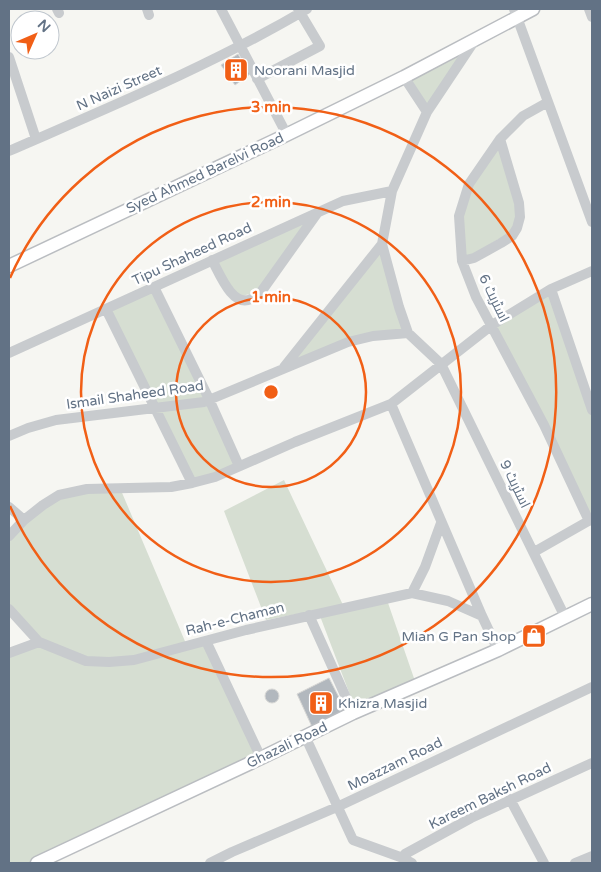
<svg xmlns="http://www.w3.org/2000/svg" width="601" height="872" viewBox="0 0 601 872" font-family="'Varela Round',Cairo,sans-serif">
<rect width="100%" height="100%" fill="#f6f6f2"/>
<path fill="#d6ded2" d="M477 37 427 112 404 77Z
M500 139 514 186 517 228 462 261 459 216 469 184Z
M318 212 261 292 235 297 212 260Z
M382 244 410 335 373 336 282 370Z
M154 287 239 466 188 481 106 309Z
M551 289 592 410V519L488 328Z
M284 480 343 605 266 620 224 511Z
M120 488 187 646 210 640 264 757 34 863H9V656L43 644 9 608V539L56 497Z
M387 600 416 684 355 708 320 616Z"/>
<path fill="#b2b8be" stroke="#d7d7d5" d="M238 54 250 74 235 85 221 65Z
M329 678 346 711 313 729 297 694Z
M265 696a7 7 0 1 1 14 0a7 7 0 1 1-14 0Z"/>
<g fill="none" stroke-linecap="round" stroke-linejoin="round">
<defs>
<path id="major" d="M9 266 282 137 404 77 533 9
M37 863 261 758 353 713 498 650 592 604"/>
</defs>
<use href="#major" stroke="#babdc1" stroke-width="15"/>
<path stroke="#c8cbce" stroke-width="10" d="M57 9 59 13
M147 9 149 15
M221 9 287 135
M514 9 592 222
M589 9 592 17
M9 57 36 139
M404 77 427 112
M257 79 320 46 298 9
M548 102 523 116 500 139 469 184 459 216 462 261 476 297 544 425 589 521
M9 151C110 107 212 65 307 9
M212 260C219 272 232 308 251 299 254 298 258 294 261 292L318 212
M462 261 474 258 501 243 512 236 517 228 520 217 519 203 500 139
M154 287 209 399 239 466
M551 289 592 410
M106 309 192 483
M408 333 399 307 382 244 392 191 427 112 475 40
M9 353 343 201 392 191
M284 367 382 244
M391 404 482 616 498 650
M9 436 28 428 56 420 204 402 348 342 373 336 408 333 441 364 565 617
M9 507 24 520
M9 536 24 520 43 505 59 495 87 489 171 487 192 483 215 477 295 442 391 404 492 325 551 289 592 271
M534 552 592 519
M412 593 425 567 441 523
M9 609 39 642 86 661 109 662 134 660 246 630 412 593 448 601 482 616
M309 615 353 713
M206 641 261 758
M9 653 39 642
M305 736 353 840 403 858 412 863
M510 799 544 863
M403 858 405 854 471 818 592 763
M210 863 232 852 337 807 592 687
M575 863 592 856"/>
<use href="#major" stroke="#fff" stroke-width="12"/>
</g>
<g fill="none" stroke="#f15f16" stroke-width="2.5">
<circle cx="271" cy="392" r="95"/>
<circle cx="271" cy="392" r="190"/>
<path d="M10 278A285 285 0 1 1 10 506"/>
</g>
<defs>
<symbol id="building-square" viewBox="-11 -11 22 22"><rect x="-9" y="-9" width="18" height="18" rx="4" fill="#f15f16" stroke="#fff"/><path d="M-4-6H4V6H1V3H-1V6H-4ZM-2.5-4.3h1.7v1.8h-1.7ZM.8-4.3h1.7v1.8H.8ZM-2.5-1h1.7V.8h-1.7ZM.8-1h1.7V.8H.8Z" fill="#fff"/></symbol>
<symbol id="shop-square" viewBox="-11 -11 22 22"><rect x="-9" y="-9" width="18" height="18" rx="4" fill="#f15f16" stroke="#fff"/><path d="M-5-2.5h2.3a2.7 3.5 0 0 1 5.4 0H5L5.5 6h-11ZM-1.5-2.5h3a1.5 2.3 0 0 0-3 0Z" fill="#fff"/></symbol>
</defs>
<g fill-rule="evenodd">
<use href="#building-square" x="222" y="56" width="28" height="28"/>
<use href="#shop-square" x="520" y="622" width="28" height="28"/>
<use href="#building-square" x="307" y="689" width="28" height="28"/>
</g>
<g text-anchor="middle" dominant-baseline="central" stroke-width="5" stroke-linejoin="round" paint-order="stroke">
<g font-size="14" fill="#627285" stroke="#fff" text-anchor="start">
<text x="254" y="70">Noorani Masjid</text>
<text x="516" y="636" text-anchor="end">Mian G Pan Shop</text>
<text x="338" y="703">Khizra Masjid</text>
</g>
<g font-size="14" fill="#627285" stroke="#fff">
<text transform="translate(119 88) rotate(-24)">N Naizi Street</text>
<text transform="translate(205 173) rotate(-25)">Syed Ahmed Barelvi Road</text>
<text transform="translate(192 254) rotate(-25)">Tipu Shaheed Road</text>
<text transform="translate(494 298) rotate(64)">اسٹریٹ 6</text>
<text transform="translate(135 395) rotate(-8)">Ismail Shaheed Road</text>
<text transform="translate(515 484) rotate(64)">اسٹریٹ 9</text>
<text transform="translate(235 619) rotate(-14)">Rah-e-Chaman</text>
<text transform="translate(287 745) rotate(-26)">Ghazali Road</text>
<text transform="translate(395 764) rotate(-26)">Moazzam Road</text>
<text transform="translate(490 796) rotate(-26)">Kareem Baksh Road</text>
</g>
</g>
<circle cx="271" cy="392" r="8" fill="#f15f16" stroke="#fff" stroke-width="2.5"/>
<g font-size="15" text-anchor="middle" font-weight="bold" fill="#f15f16" stroke="#fff" stroke-width="5" stroke-linejoin="round" paint-order="stroke">
<text x="271" y="112">3 min</text>
<text x="271" y="207">2 min</text>
<text x="271" y="302">1 min</text>
</g>
<rect width="601" height="872" fill="none" stroke="#627285" stroke-width="20"/>
<g transform="translate(35 35) rotate(45)"><circle r="24" fill="#ffffff" stroke="#c0c7ce"/>
<path d="M0-4L9 19L0 12L-9 19Z" fill="#f15f16"/>
<text y="-8" font-size="14" font-weight="bold" text-anchor="middle" fill="#627285">N</text>
</g>
</svg>
